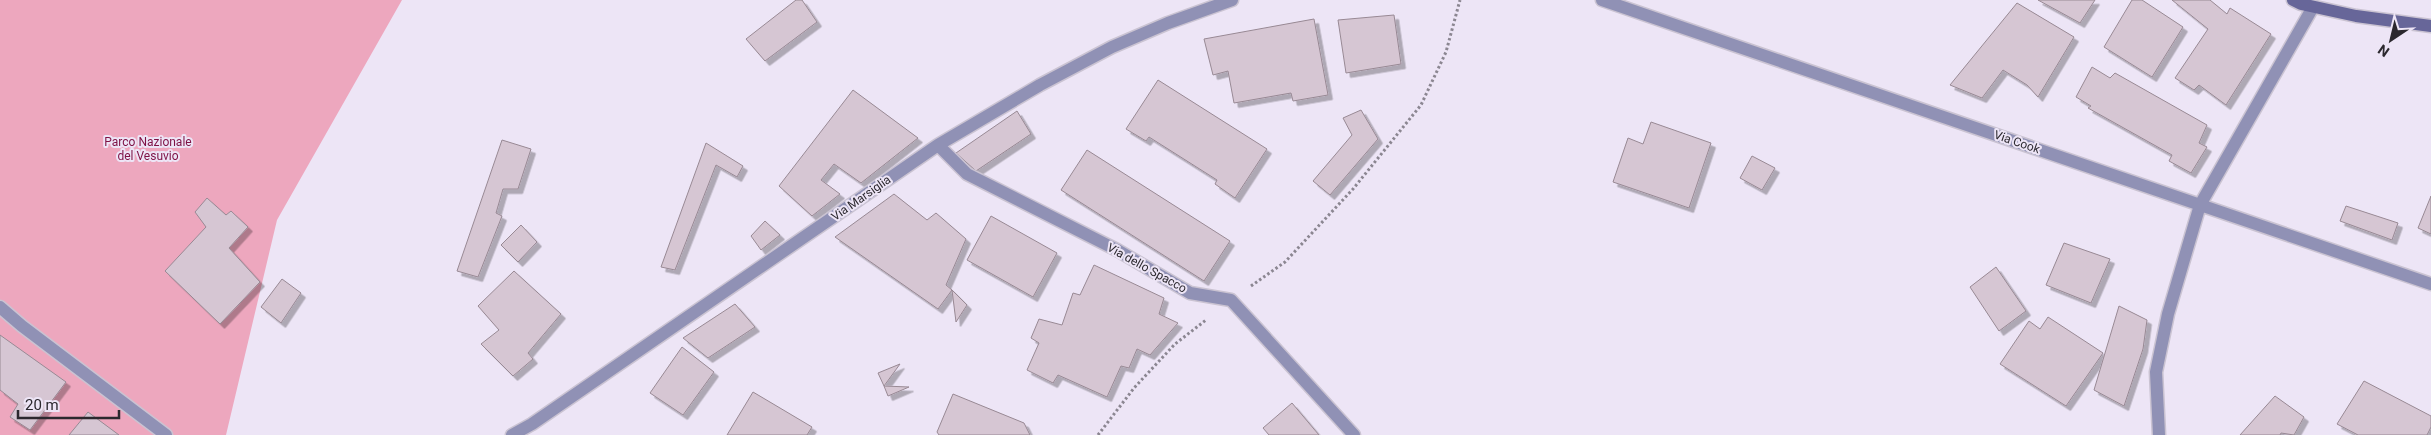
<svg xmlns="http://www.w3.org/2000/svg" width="2431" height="435" viewBox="0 0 2431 435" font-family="Roboto,sans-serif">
<defs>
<filter id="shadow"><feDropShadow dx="4.5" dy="4.5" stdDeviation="0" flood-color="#0004"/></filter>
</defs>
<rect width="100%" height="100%" fill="#ede5f6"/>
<path fill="#eda7be" d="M0 0H402L277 220 226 435H0Z"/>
<path fill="#d6c6d3" stroke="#988994" filter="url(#shadow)" d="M796 0H802L817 22 765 61 746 39Z
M2038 0H2095L2080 23Z
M2132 0H2142L2183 27 2152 77 2104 47Z
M2172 0H2210L2227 14 2230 8 2271 34 2226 105 2199 85 2194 90 2175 78 2208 29Z
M2017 3 2074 37 2038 97 2027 85 2003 70 1982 98 1950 85Z
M1394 15 1401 64 1346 73 1338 20Z
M1314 19 1328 95 1293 101 1291 93 1234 103 1228 71 1213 75 1204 39Z
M2092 67 2110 78 2115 73 2207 125 2199 143 2207 147 2191 173 2169 161 2172 155 2088 108 2091 106 2076 97Z
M1158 80 1267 149 1235 198 1215 184 1217 180 1149 137 1146 141 1126 129Z
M853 90 918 138 861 183 834 164 821 180 840 194 812 216 779 186Z
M1361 110 1378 139 1330 195 1313 181 1352 135 1343 118Z
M1017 111 1031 134 976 171 956 153Z
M1651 122 1711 143 1689 208 1613 182 1628 138 1643 144Z
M502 140 531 149 518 189H503L496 213 502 216 478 277 457 271Z
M706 143 743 166 737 177 716 165 675 270 661 267Z
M1087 150 1230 241 1204 281 1061 190Z
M1752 156 1775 168 1762 190 1740 178Z
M894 194 927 220 936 213 966 239 946 285 952 290 938 309 835 237Z
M2431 196V234L2418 228Z
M207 198 226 215 231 211 248 227 229 248 260 282 220 324 165 271 206 227 195 212Z
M2346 206 2398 223 2392 240 2340 221Z
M991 216 1057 253 1033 297 967 260Z
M765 221 780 235 761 250 751 236Z
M521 225 537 242 518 262 501 245Z
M2064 243 2110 259 2091 303 2046 285Z
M1094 265 1164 298 1159 314 1178 323 1150 355 1137 349 1129 368 1121 366 1107 397 1058 375 1053 383 1027 370 1039 343 1031 338 1039 319 1062 325 1073 293 1080 295Z
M1996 267 2026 311 1999 331 1970 287Z
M514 271 561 314 528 353 533 359 513 376 481 344 499 330 478 306Z
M282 279 301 293 281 323 261 307Z
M952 290 967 305 956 322Z
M735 304 755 327 708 358 683 338Z
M2119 306 2147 320 2143 349 2124 406 2094 390Z
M2048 317 2103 353 2066 406 2000 364 2029 321 2040 329Z
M0 335 66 382 30 430 10 417 18 404 0 390Z
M682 347 714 372 683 415 650 393Z
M900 364 884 386 878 373Z
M2364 381 2431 416V427L2427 435H2358L2337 424Z
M884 386 909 387 888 396Z
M753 392 812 427 807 435H727Z
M953 394 1024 423 1030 435H939L937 432Z
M2275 396 2304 417 2294 435 2281 433 2280 435H2240Z
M1292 403 1319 435H1269L1263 428Z
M88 412 119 435H69Z"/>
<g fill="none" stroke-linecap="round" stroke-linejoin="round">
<defs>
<path id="street" d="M1602 0 2431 284
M938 145 967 174 1117 250 1190 293 1231 300 1354 435
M0 307 22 326 166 435
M512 435 532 424 938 145 1040 85 1112 47 1168 23 1232 0
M2159 435 2156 372 2168 314 2200 205 2313 7"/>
<path id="secondary" d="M2293 0 2301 4 2356 16 2431 26"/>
</defs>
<use href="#street" stroke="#cac3d2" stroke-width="15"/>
<use href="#secondary" stroke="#cac3d2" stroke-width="15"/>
<path stroke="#8b8691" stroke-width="3" stroke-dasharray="2.5 2.5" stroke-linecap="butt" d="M1251 286 1285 262 1353 189 1421 105 1446 52 1460 0
M1098 435 1134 388 1175 344 1206 320"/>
<use href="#street" stroke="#9091b5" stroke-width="12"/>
<use href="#secondary" stroke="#676699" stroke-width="12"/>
</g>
<g text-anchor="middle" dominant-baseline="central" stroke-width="4" stroke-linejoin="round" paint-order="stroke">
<g font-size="12" fill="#7e1145" stroke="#ede5f6">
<text x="148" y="142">Parco Nazionale<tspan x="148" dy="14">del Vesuvio</tspan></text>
</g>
<g font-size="12" fill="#2b282e" stroke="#ede5f6">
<text transform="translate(2017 142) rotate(19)">Via Cook</text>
<text transform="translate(861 198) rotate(-35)">Via Marsiglia</text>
<text transform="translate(1147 268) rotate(29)">Via dello Spacco</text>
</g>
</g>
<g transform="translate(2391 40) rotate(215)" stroke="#ede5f6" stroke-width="4" paint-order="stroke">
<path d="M0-4L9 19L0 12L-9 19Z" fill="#2b282e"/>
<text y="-8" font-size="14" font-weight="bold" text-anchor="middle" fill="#2b282e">N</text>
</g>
<path d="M18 410v8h101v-8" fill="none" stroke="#2b282e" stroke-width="2.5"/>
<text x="25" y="410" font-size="15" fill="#2b282e" stroke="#ede5f6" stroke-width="4" paint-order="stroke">20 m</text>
</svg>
